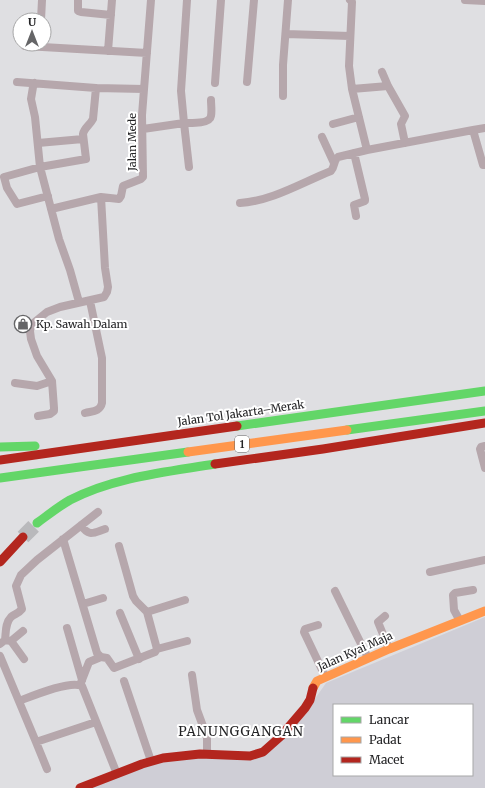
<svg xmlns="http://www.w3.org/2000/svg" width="485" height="788" viewBox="0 0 485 788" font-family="Merriweather,serif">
<rect width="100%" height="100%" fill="#dfdfe2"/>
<path fill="#cfced6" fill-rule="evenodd" d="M485 617V788H89L177 755 260 756 296 726 326 683ZM334 705H472V775H334Z"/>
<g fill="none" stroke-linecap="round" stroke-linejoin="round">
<path stroke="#b9b9bc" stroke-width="15" stroke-dasharray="15 8" stroke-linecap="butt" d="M23 537 37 523"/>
<path stroke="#b6a7ac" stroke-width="8" d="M78 0V11L81 12 111 15
M187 0 181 91 184 123C190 123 210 124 211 116 212 111 211 105 211 100
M350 0 352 2 349 66 352 89 367 150
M465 0 485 1
M41 20 42 0
M286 34 350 36
M25 46 147 53
M108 51 112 0
M382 72 388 86 405 116 401 124 405 143
M17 82 96 88 144 89
M247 82 254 0
M35 83 33 87 31 99 35 117 40 167 59 239 70 270 79 302
M215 83 221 0
M352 89 388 86
M283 96V65L288 0
M333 124 359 117
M485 128 473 130 483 165H485
M143 129 184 123 189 167
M322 137 334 163
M38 143 83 139
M354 153 365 199V201L354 205 356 216
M48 196 17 204 7 188 4 177 40 167 86 159 83 134C84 128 90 125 93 119L96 88
M240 203C272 201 301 183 331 171 335 167 333 161 338 157L367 150 473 130
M51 209 101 197 119 199 121 196 123 186 141 179 143 177 142 115 151 0
M15 383 37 386 52 381
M85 413C92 411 100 412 102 403V358L90 301
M38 416 50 414 54 411V408L52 381 37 356 31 339 30 331 31 325 47 312 60 307 104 297 107 292 108 287 105 268 101 197
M485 446 481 447 480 449 485 468
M81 525C89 537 93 533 105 529
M63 539 97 653 101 657
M119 546 133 596 136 601 147 612 157 649
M430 572 485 560
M335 591 368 658
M83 604 103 598
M147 612 185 600
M120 613 139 659
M385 616 378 622 389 649
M460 621 454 610 453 595 455 593 473 590
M318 625 305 629 304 632 325 676
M67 628 82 680
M5 640 11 641 23 631
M11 641 24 659
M0 644 5 640C6 633 5 623 11 617 15 614 19 613 22 609L16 586 21 575 37 560 98 512
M0 656 36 742 96 722
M192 675 197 710 207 737V753
M124 681 151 761
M80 685 89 662 101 657 107 658 114 668 155 652 157 649 187 641
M19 701C32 696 70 680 82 686L117 774
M36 742 47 769"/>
<path stroke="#63d668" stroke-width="9" d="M237 426 485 391
M347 430 485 411
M0 447 35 446
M0 478 188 452
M37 523C48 515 58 507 70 500 114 477 167 472 215 464"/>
<path stroke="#ff974d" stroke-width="9" d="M188 452 347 430
M313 688 317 681 389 649 485 611"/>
<path stroke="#b3261e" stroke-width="9" d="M0 460 237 426
M215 464 323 449 485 423
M0 562 23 537
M80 788 142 764 163 758 200 754 250 756 263 752 281 736 305 708 310 700 313 688"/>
</g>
<defs>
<symbol id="shop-ring" viewBox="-11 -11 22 22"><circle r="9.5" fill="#fff" stroke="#656567" stroke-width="1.5"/><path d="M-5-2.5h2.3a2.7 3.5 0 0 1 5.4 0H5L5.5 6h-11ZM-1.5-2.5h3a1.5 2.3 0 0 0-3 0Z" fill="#656567"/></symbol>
</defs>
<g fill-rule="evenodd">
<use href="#shop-ring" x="13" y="314" width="20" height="20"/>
</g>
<g text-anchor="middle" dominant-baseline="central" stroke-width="4" stroke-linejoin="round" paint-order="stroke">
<rect fill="#fff" stroke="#656566" stroke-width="1" x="235" y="436" width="14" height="16" rx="3"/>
<g font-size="10" font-weight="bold" fill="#232325">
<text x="242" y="444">1</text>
</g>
<g font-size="11" fill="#232325" stroke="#fff">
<text transform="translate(132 142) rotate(-90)">Jalan Mede</text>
<text transform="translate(241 413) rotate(-8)">Jalan Tol Jakarta–Merak</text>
<text transform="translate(355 651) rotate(-24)">Jalan Kyai Maja</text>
</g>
<g font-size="11" fill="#232325" stroke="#fff" text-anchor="start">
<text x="36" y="324">Kp. Sawah Dalam</text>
</g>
<g font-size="13" letter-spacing="1" fill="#232325" stroke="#fff">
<text x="241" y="731">PANUNGGANGAN</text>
</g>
</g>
<rect x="333" y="704" width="140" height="72" fill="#ffffff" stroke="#a7a7a8"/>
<rect x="341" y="717" width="20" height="6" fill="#63d668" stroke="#a7a7a8"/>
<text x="369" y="724" font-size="12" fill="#232325">Lancar</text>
<rect x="341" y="737" width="20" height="6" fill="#ff974d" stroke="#a7a7a8"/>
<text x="369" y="744" font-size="12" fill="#232325">Padat</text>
<rect x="341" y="757" width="20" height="6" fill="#b3261e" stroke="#a7a7a8"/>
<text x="369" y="764" font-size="12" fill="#232325">Macet</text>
<g transform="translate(32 32)"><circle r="19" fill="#ffffff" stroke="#a7a7a8"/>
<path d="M0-3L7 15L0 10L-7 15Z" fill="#656567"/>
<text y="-6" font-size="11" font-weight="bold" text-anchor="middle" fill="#232325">U</text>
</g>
</svg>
